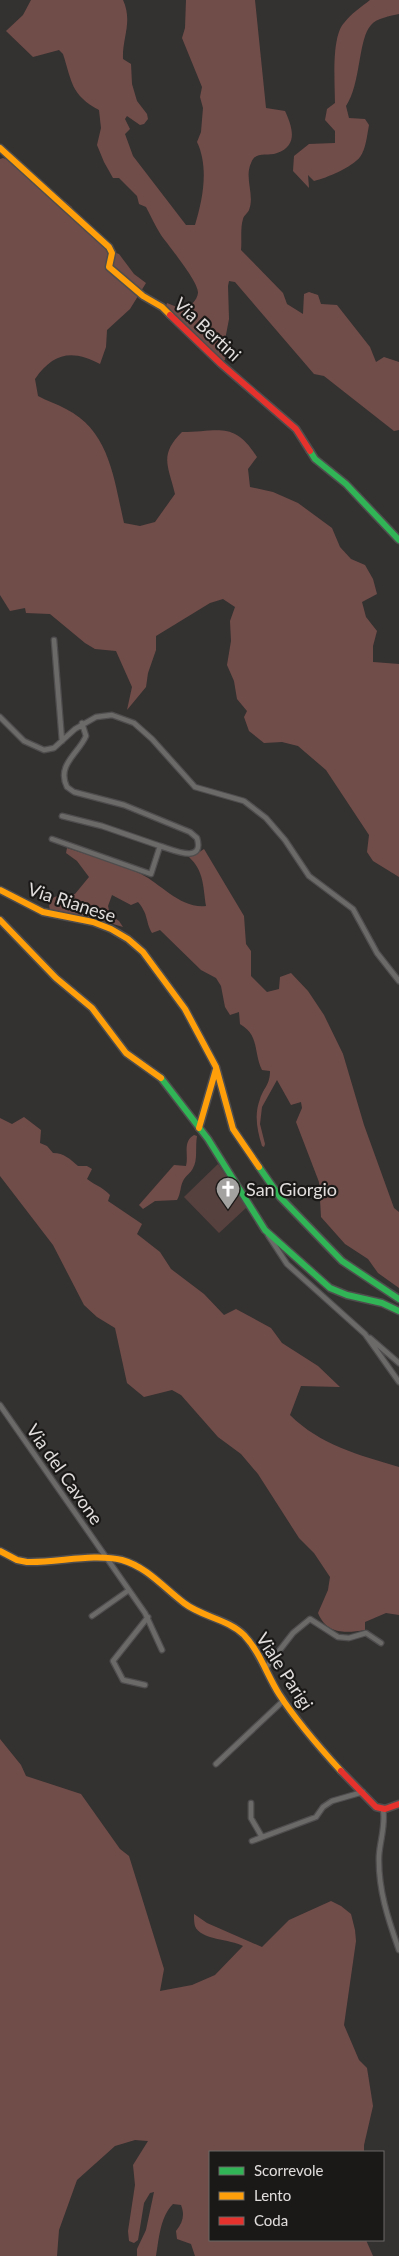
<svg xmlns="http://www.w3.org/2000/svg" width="399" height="2256" viewBox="0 0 399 2256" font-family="Lato,sans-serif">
<rect width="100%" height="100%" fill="#343131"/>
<path fill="#57413f" d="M218 1164 247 1207 219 1233 184 1197Z"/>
<path fill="#714d49" d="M31 0H123C133 22 122 38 123 59L131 64 132 84 137 101 147 114 148 119 144 124 140 125 127 116 125 119 130 129 125 134 133 156 186 225H195C203 199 209 167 197 142L201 132 203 108 200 97 202 87 182 38 185 28 186 0H255L266 108 285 111C292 126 299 146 277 153 267 157 256 150 251 163 244 178 255 195 249 210 248 213 244 215 243 219 240 228 242 241 241 250L283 293 287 304 303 314 304 294 309 292 318 295 321 304 337 305 370 347 376 362 384 357 399 362V430L394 431 324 376 314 374 235 282 229 281 228 286 229 319 224 345 225 360 221 362 166 306 167 303 184 310C190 306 197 301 198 293 199 282 168 245 161 235 155 226 151 216 146 207L139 204 137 196 119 178H113L104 162 97 145 101 128 99 110C71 95 72 82 63 54L59 50 33 57 6 31 23 15Z
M370 0H399V14C390 16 377 18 371 25 358 39 361 84 346 106L349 118 365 119 369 125C367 135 366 149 360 157 352 167 327 178 314 181L308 175 309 188 293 171 294 156 309 144 335 143V131L325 120 327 109 335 103C335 84 331 37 344 23 351 14 361 7 370 0Z
M3 158 19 164 56 197 66 202 72 207 75 219 111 251 119 254 134 274 146 283 130 309 107 330 106 347 100 364C72 349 53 353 35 379L38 396C47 401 57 404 66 409 110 431 114 480 124 523L140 526 155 522 175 494C168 465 159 455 182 432 218 432 234 420 257 457L248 469 250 487 273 492 298 503 332 528 340 547 351 559 365 565 373 579 377 594 362 602 366 617 377 631 373 646V662L399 664V877L373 861 367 852 369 835 326 770 298 746 282 742 264 743 249 731 244 717 247 711 237 699 234 681 227 665 231 641 230 621 235 607 223 599 210 603 156 636V650L148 673 146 687 127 710 132 687 116 651 95 649 85 643 50 614 26 613 25 608 10 611 0 595V159Z
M67 848C92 856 117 863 141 874 161 884 181 909 206 906 203 886 204 871 189 857L195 855 204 849 244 916 246 944 251 951V976L267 992 279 989 280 977 291 973 308 991 324 1015 343 1054 364 1125 394 1208 399 1212V1288L378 1273 368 1259 345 1244 321 1217 319 1182 296 1122 302 1108 301 1102 291 1105 277 1080 262 1107 260 1124 265 1144 264 1147 262 1146C257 1130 254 1115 260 1099 264 1087 270 1085 270 1071L262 1070C253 1051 260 1036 240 1024L239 1012 230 1015 225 1007 221 986 216 978 201 970 160 930 152 933C145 921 149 915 138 902L131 905 112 895 108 906 110 915 119 921 123 927 100 920 50 910C45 893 64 896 75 894L89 877 77 861 66 853Z
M24 1117 41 1130 40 1143 47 1146 53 1153C64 1153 70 1159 78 1166H87L92 1169 87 1179C96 1186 101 1186 110 1195L108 1201 142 1224 137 1234 160 1252 171 1269 204 1294 224 1315 236 1309 271 1328 282 1343 318 1366 340 1387 301 1386 290 1415C320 1445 359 1455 399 1467V1615L386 1613 365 1622V1630C346 1633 327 1635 318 1613L328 1590 330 1577 314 1553 299 1538 258 1474 241 1454 218 1437 181 1395 172 1390 144 1397 127 1383 115 1328 97 1317 84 1305 53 1245 0 1176V1118L12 1124Z
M194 1135 197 1136C195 1147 198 1160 193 1168 191 1173 185 1176 183 1181 180 1187 181 1193 177 1200L155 1201 143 1209 139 1205 174 1165 186 1166C189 1155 182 1142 194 1135Z
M0 1739 21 1765 26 1776 81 1794 120 1849 129 1856 164 1969 160 1991 192 1985 215 1975 243 1946C231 1939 200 1940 195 1926 194 1923 194 1918 194 1914L207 1923 262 1947 289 1920 331 1901 341 1906 351 1914 355 1930 356 1941 344 2025 359 2060 367 2068 373 2106 364 2145V2152H210V2240H366L373 2256H195L191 2244 177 2239 176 2231C183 2222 185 2215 181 2205L173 2204C160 2217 159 2239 156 2256H137V2249L146 2230 154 2192 150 2193 144 2203 138 2240 134 2243 129 2241 128 2231 135 2185 133 2165 148 2141 135 2140 115 2146 77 2180 59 2230 57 2256H0Z"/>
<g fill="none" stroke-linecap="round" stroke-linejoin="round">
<defs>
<path id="street" d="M54 640 62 741
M0 717 24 741 44 750 54 748 75 729 96 717 112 715 134 723 152 739 195 787 244 801 266 818 285 840 309 876 353 909 377 953 399 981
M62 816 102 826 160 846
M52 839 151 874 160 846C171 849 205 865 197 838L190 832 124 805 74 792 67 787C56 765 79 753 86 736L82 723
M268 1235 287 1264 365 1334 399 1382
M370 1338 399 1363
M0 1405 145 1613 162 1650
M92 1616 129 1590
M265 1669 293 1633 310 1619 338 1637 349 1638 366 1633 381 1643
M145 1685 123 1680 113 1661 148 1617
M216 1764 283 1701
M251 1803V1818L262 1837
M383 1809C386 1825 380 1840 379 1856 378 1889 388 1919 399 1950
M252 1841 316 1817 323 1807 332 1801 363 1792"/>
<path id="fast" d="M310 451 315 459 346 484 399 540
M161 1078 208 1139 265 1230 330 1288 347 1295 382 1303 399 1311
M259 1167 280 1197 342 1261 399 1299"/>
<path id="slow" d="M0 148 109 247 112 253 109 267 143 296 162 307 170 315
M0 890 43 912 93 922 111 929 128 939 143 952 185 1009 216 1067 233 1129 259 1167
M0 920 56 978 92 1008 126 1053 161 1078
M199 1128 216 1069
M0 1551 17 1560 27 1562C58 1563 92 1553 122 1560 147 1567 164 1588 184 1603 202 1617 228 1619 244 1635 260 1652 267 1675 279 1694 297 1722 319 1747 341 1771"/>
<path id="jam" d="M170 315 221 364 296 429 310 451
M341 1771 376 1807 385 1809 399 1804"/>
</defs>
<use href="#street" stroke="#4f4d4d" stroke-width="7"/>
<use href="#fast" stroke="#4f4d4d" stroke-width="9"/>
<use href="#slow" stroke="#4f4d4d" stroke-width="9"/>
<use href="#jam" stroke="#4f4d4d" stroke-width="9"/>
<use href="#street" stroke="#6c6a69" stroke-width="4.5"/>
<use href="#fast" stroke="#30b455" stroke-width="6"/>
<use href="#slow" stroke="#ff9f0a" stroke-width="6"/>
<use href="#jam" stroke="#e5322d" stroke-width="6"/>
</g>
<defs>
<symbol id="church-pin" viewBox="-11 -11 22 30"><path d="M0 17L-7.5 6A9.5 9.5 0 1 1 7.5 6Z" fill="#a4a1a1" stroke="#1b1918"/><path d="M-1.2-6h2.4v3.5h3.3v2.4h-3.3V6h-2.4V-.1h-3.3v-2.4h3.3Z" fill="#fff"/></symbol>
</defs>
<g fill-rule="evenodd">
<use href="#church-pin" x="214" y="1175" width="28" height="38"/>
</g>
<g text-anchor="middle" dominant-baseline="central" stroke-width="4.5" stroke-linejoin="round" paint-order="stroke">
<g font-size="18" fill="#e1dedd" stroke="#1b1918">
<text transform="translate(208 329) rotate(43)">Via Bertini</text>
<text transform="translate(72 902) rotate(18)">Via Rianese</text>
<text transform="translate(65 1474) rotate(55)">Via del Cavone</text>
<text transform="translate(285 1671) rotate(57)">Viale Parigi</text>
</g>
<g font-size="18" fill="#e1dedd" stroke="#1b1918" text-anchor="start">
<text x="246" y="1189">San Giorgio</text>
</g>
</g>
<rect x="209" y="2151" width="175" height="90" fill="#1b1918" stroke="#6a6867"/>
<rect x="219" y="2167" width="25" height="8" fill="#30b455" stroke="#6a6867"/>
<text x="254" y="2176" font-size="15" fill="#e1dedd">Scorrevole</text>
<rect x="219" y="2192" width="25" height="8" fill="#ff9f0a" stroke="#6a6867"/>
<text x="254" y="2201" font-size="15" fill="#e1dedd">Lento</text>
<rect x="219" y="2217" width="25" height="8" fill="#e5322d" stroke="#6a6867"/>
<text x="254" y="2226" font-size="15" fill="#e1dedd">Coda</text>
</svg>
